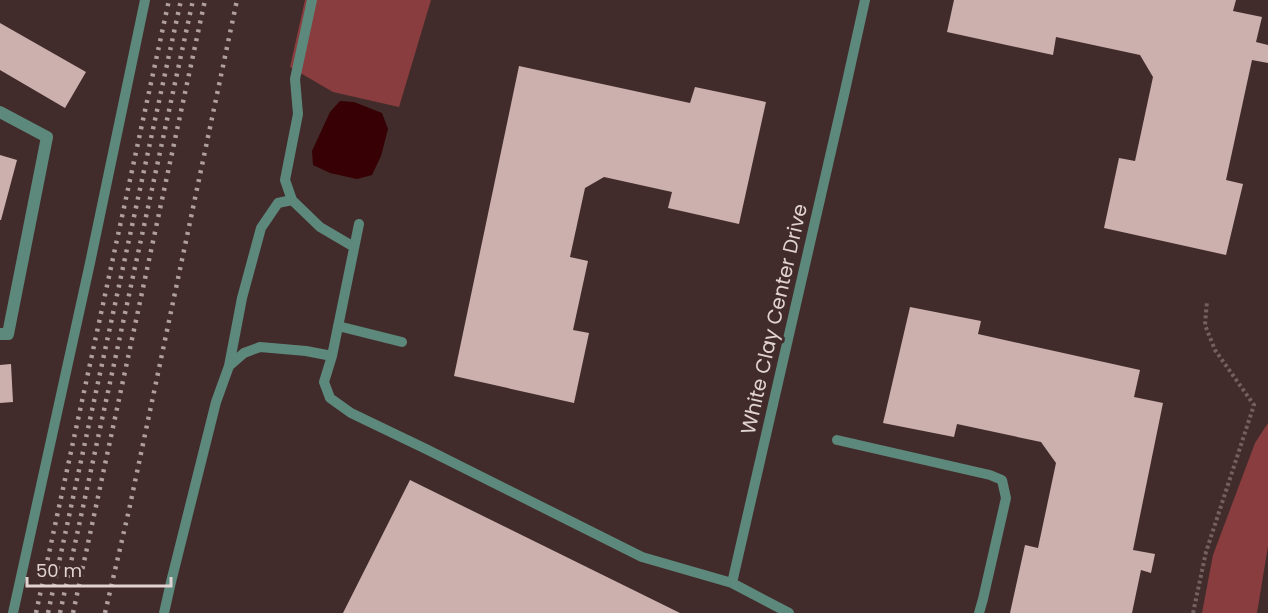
<svg xmlns="http://www.w3.org/2000/svg" width="1268" height="613" viewBox="0 0 1268 613" font-family="Poppins,sans-serif">
<rect width="100%" height="100%" fill="#422c2b"/>
<path fill="#8a3d3e" d="M305 0H431L399 107 333 92 290 67Z
M1268 423V546L1257 613H1202L1213 555 1255 443Z"/>
<path fill="#360004" d="M340 101 354 102 382 113 388 129 381 156 372 175 357 179 330 173 313 165 312 151 330 112Z"/>
<path fill="#cbb0ae" d="M954 0H1236L1233 11 1262 17 1256 42 1268 45V63L1252 60 1226 180 1243 184 1226 255 1104 228 1119 158 1135 161 1153 77 1140 55 1056 37 1053 55 947 32Z
M0 23 86 72 65 108 0 70Z
M519 66 690 103 695 87 766 102 739 224 668 208 672 192 604 177 585 188 570 257 588 261 573 330 589 333 574 403 454 376Z
M0 155 17 160 1 220H0Z
M910 307 981 321 978 334 1140 370 1134 397 1163 403 1133 550 1155 554 1151 573 1141 570 1132 613H1010L1025 545 1038 548 1056 463 1041 442 957 424 954 437 883 423Z
M11 364 13 402 0 403V365Z
M410 480 680 613H343Z"/>
<g fill="none" stroke-linecap="round" stroke-linejoin="round">
<path stroke="#74605f" stroke-width="4" stroke-dasharray="3 3" stroke-linecap="butt" d="M1193 613 1206 552 1254 405 1215 350 1205 325 1207 301"/>
<path stroke="#5d887c" stroke-width="10" d="M312 0 295 79 298 114 285 180 292 200 320 227 354 247
M359 224 332 356 324 382 330 398 351 413 426 449 642 557 732 583
M338 326 402 342
M229 366 242 298 261 228 278 203 292 200
M837 440 990 475 1002 480 1006 498 983 599 979 613
M13 613 90 263 145 0
M164 613 171 582 216 402 229 366 244 353 260 347 306 351 332 356
M789 613 732 583 844 95 865 0"/>
<path stroke="#5d887c" stroke-width="12" d="M0 112 47 137 8 334H0"/>
<path stroke="#b09f9f" stroke-width="4.5" stroke-dasharray="3 6" stroke-linecap="butt" d="M36 613 169 0
M48 613 181 0
M60 613 193 0
M73 613 205 0
M105 613 129 510 237 0"/>
</g>
<g text-anchor="middle" dominant-baseline="central" stroke-width="6" stroke-linejoin="round" paint-order="stroke">
<g font-size="20" fill="#e2d3d3" stroke="#422c2b">
<text transform="translate(774 319) rotate(-77)">White Clay Center Drive</text>
</g>
</g>
<path d="M27 577v9h144v-9" fill="none" stroke="#e2d3d3" stroke-width="3"/>
<text x="36" y="577" font-size="18" fill="#e2d3d3" stroke="#422c2b" stroke-width="4.5" paint-order="stroke">50 m</text>
</svg>
